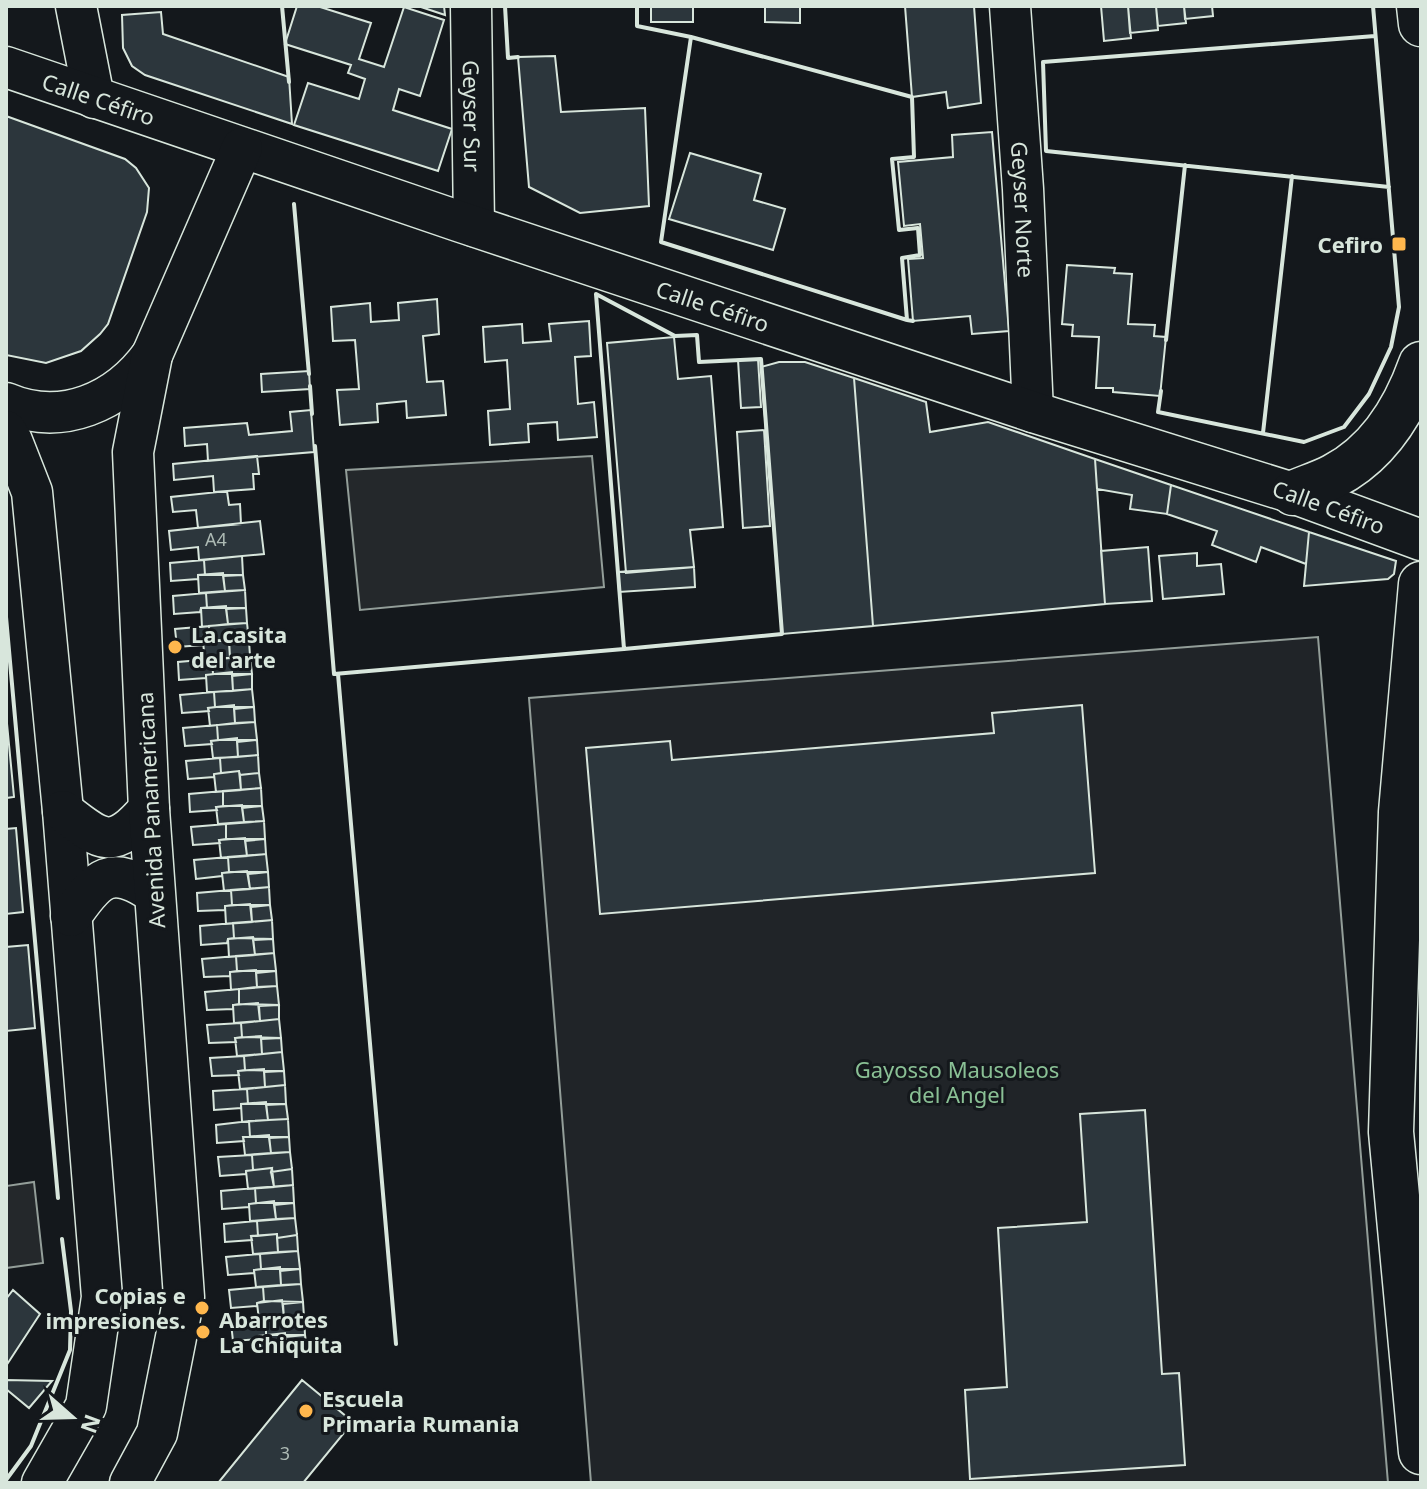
<svg xmlns="http://www.w3.org/2000/svg" width="1427" height="1489" viewBox="0 0 1427 1489" font-family="'Noto Sans',sans-serif">
<rect width="100%" height="100%" fill="#14181c"/>
<path fill="#202428" stroke="#939e99" stroke-width="2" d="M1318 637 1388 1483H591L529 698Z"/>
<path fill="#24282b" stroke="#939e99" stroke-width="2" d="M592 456 604 587 360 610 346 470Z
M34 1182 43 1263 6 1268V1186Z"/>
<path fill="#2c363c" stroke="#d8e6dc" stroke-width="2" d="M297 6H317L371 23 359 59 384 67 404 7 444 20 420 96 399 89 393 110 452 129 438 171 294 125 308 83 359 99 365 79 348 73 351 65 285 44Z
M418 6H444L445 15Z
M651 6H693V22H651Z
M765 6H800V23L765 22Z
M905 6H974L981 103 948 108 946 92 912 97Z
M1101 6H1128L1131 38 1104 41Z
M1128 6H1156L1158 30 1130 33Z
M1156 6H1184L1186 23 1158 26Z
M1184 6H1212L1213 16 1185 19Z
M161 12 163 34 289 77 292 124 145 75 132 66 123 48 122 15Z
M555 56 561 112 645 108 649 206 580 213 529 187 518 57Z
M6 116 125 159 136 168 149 188 147 212 108 324 100 334 81 351 46 363 6 355Z
M992 132 1009 331 972 334 970 316 913 321 908 259 923 258 920 224 904 226 898 162 953 157 952 135Z
M690 153 761 174 754 200 785 209 773 250 669 219Z
M1067 265 1115 268 1114 273 1132 274 1128 324 1155 325 1154 336 1166 337 1160 396 1113 392V388H1096L1099 337 1072 336 1073 325 1062 324Z
M437 299 439 334 423 336 427 382 443 381 446 415 407 418 406 401 377 404 378 422 340 425 337 390 359 389 355 340 333 341 331 307 370 303 371 322 399 320 398 303Z
M589 321 591 356 575 357 578 404 594 402 597 437 558 440 557 422 528 424 529 442 490 445 488 411 510 409 507 360 485 362 483 327 522 324 523 343 551 341 549 324Z
M674 337 678 379 711 376 723 527 690 530 694 567 626 573 607 343Z
M758 359 761 407 741 408 738 360Z
M779 362H805L854 378 873 626 782 634 761 367Z
M309 371 310 389 262 392 261 374Z
M854 378 926 402 930 432 988 422 1095 459 1105 604 873 626Z
M311 410 314 452 208 461 207 444 185 446 184 428 247 423 249 435 292 431 290 412Z
M764 430 770 526 743 528 737 432Z
M257 456 259 474H253L254 489 214 492 213 476 174 480 173 464Z
M1095 459 1171 485 1167 514 1130 509 1132 495 1097 489Z
M1171 485 1309 532 1306 564 1261 547 1256 562 1212 545 1217 531 1167 514Z
M227 491 229 505 240 504 241 524 198 528 196 510 173 512 171 497Z
M260 521 264 554 199 560 198 547 171 550 169 531Z
M1309 532 1396 561 1394 574 1388 579 1304 586Z
M1148 547 1152 601 1105 604 1101 551Z
M1197 553V566L1221 564 1224 594 1163 599 1159 556Z
M242 556 243 575H205L204 560Z
M204 560 205 575H198V579L171 581 170 563Z
M694 567 695 587 619 592 618 572Z
M223 573 225 591 199 593 198 575Z
M243 575 245 590 225 591 223 576Z
M245 590 246 608H207L206 593Z
M206 593 207 608H201L200 612 174 614 173 596Z
M226 606 228 624 202 627 201 608Z
M246 608 247 623 228 624 226 609Z
M247 623 249 641H210L209 626Z
M209 626 210 641 203 642V645L177 647 175 629Z
M229 639 230 658 205 660 203 642Z
M249 641 250 656 230 658 229 643Z
M250 656 252 674H213L212 659Z
M212 659 213 674 206 675V678L179 680 178 662Z
M232 672 233 691 207 692 206 675Z
M252 674V689L233 691 232 676Z
M252 689 254 707H215L214 692Z
M214 692 215 707 208 708 209 711 182 713 180 695Z
M234 705 235 723 210 726 208 708Z
M1082 705 1095 873 600 914 586 748 670 741 672 760 994 733 992 713Z
M254 707 255 722 235 723 234 709Z
M6 713 14 797 6 798Z
M255 722 257 740H218L217 725Z
M217 725 218 740 211 741 212 744 185 746 183 728Z
M237 738 238 757 213 758 211 741Z
M257 740 258 755 238 757 237 742Z
M258 755 259 773 240 775 239 771 221 773 220 758Z
M220 758 221 773 214 774V777L188 779 186 761Z
M239 771 241 790 216 792 214 774Z
M259 773 261 788 241 790 240 775Z
M261 788 262 806H223V791Z
M223 791V806L216 807 217 810 190 812 189 794Z
M242 805 244 822 218 824 216 807Z
M262 806 264 821 244 822 242 808Z
M264 821 265 839H226V824Z
M226 824V839L219 840 220 843 193 845 191 827Z
M16 828 23 912 6 914V829Z
M245 838 247 856 221 858 219 840Z
M265 839 266 854 247 856 245 841Z
M266 854 268 872H229L228 857Z
M228 857 229 872 222 873V876L196 879 194 860Z
M247 871 250 889 224 891 222 873Z
M268 872 269 887 250 889 248 874Z
M269 887 270 905H232L231 890Z
M231 890 232 905 225 906V910L198 911 197 893Z
M250 904 252 922 226 924 225 906Z
M270 905 272 920 252 922 251 907Z
M272 920 273 939 234 938 233 923Z
M233 923 234 938 228 939 227 943 201 945 200 926Z
M253 937 255 955 229 957 228 939Z
M273 939 274 953 255 955 253 940Z
M28 945 35 1028 6 1031V947Z
M274 953 276 971H237L236 956Z
M236 956 237 971 230 972V976L204 977 202 959Z
M256 970 257 987 231 990 230 972Z
M276 971 277 986 257 987 256 973Z
M277 986 279 1005 239 1004V989Z
M239 989V1004L233 1005V1009L207 1010 205 992Z
M258 1003 260 1021 234 1023 233 1005Z
M279 1005V1019L260 1021 259 1006Z
M279 1019 281 1038 242 1037 241 1023Z
M241 1023 242 1037 235 1038 236 1042 209 1043 207 1025Z
M261 1036 262 1054 237 1056 235 1038Z
M281 1038 282 1052 262 1054 261 1039Z
M282 1052 284 1071 245 1070 244 1056Z
M244 1056 245 1070 238 1071 239 1075 212 1076 210 1058Z
M264 1069 265 1087 240 1089 238 1071Z
M284 1071 285 1085 265 1087 264 1072Z
M285 1085 286 1104H248L247 1089Z
M247 1089 248 1104H241V1108L214 1110 213 1091Z
M266 1102 268 1120 242 1122 241 1104Z
M286 1104 288 1119 268 1120 266 1105Z
M1145 1110 1162 1374 1179 1373 1185 1465 970 1479 965 1390 1007 1387 998 1228 1087 1222 1080 1114Z
M288 1119 289 1137H250L249 1121Z
M249 1121 250 1137H243L244 1141 217 1143 216 1125Z
M269 1135 271 1153 245 1155 243 1137Z
M289 1137 290 1152 271 1153 269 1138Z
M290 1152 292 1169 271 1172 272 1168 253 1170 252 1155Z
M252 1155 253 1170 246 1171V1174L220 1176 218 1157Z
M272 1168 274 1187 248 1189 246 1171Z
M292 1169 293 1185 274 1187 271 1172Z
M293 1185 294 1203H256L255 1188Z
M255 1188 256 1203 249 1204V1207L222 1209 221 1191Z
M274 1201 276 1219 250 1221 249 1204Z
M294 1203 295 1218 276 1219 274 1205Z
M295 1218 297 1235 277 1238V1234L258 1236 257 1221Z
M257 1221 258 1236H251L252 1240 225 1242 224 1224Z
M277 1234 278 1252 253 1254 251 1236Z
M297 1235 298 1251 278 1252 277 1238Z
M298 1251 300 1269H261L260 1254Z
M260 1254 261 1269 254 1270V1273L228 1275 226 1257Z
M280 1267 281 1285 256 1287 254 1270Z
M300 1269 301 1284 281 1285 280 1271Z
M301 1284 303 1302 264 1301 263 1287Z
M263 1287 264 1301 257 1303V1306L231 1308 229 1290Z
M13 1290 40 1314 6 1366V1299Z
M282 1300 284 1318 259 1320 257 1303Z
M303 1302 304 1317 284 1318 283 1304Z
M304 1317 305 1335H266V1320Z
M266 1320V1335L259 1336 260 1339 233 1341 231 1323Z
M285 1333 287 1351 261 1353 259 1336Z
M305 1335 307 1350 287 1351 285 1337Z
M6 1380 52 1381 29 1408 6 1389Z
M302 1380 353 1422 303 1483H218Z"/>
<g fill="none" stroke-linecap="round" stroke-linejoin="round">
<defs>
<g id="minor">
<path d="M76 6 94 98"/>
<path id="s1" d="M471 6 474 226"/>
<path id="s2" d="M1010 6 1023 189 1033 412"/>
<path id="s3" d="M6 67 458 221 1033 412 1293 493 1421 540"/>
<path d="M6 403C62 427 118 402 152 355"/>
<path d="M6 431 12 441 32 492 63 811 102 1297 86 1406 42 1483"/>
<path d="M63 811C102 842 113 851 149 809"/>
<path d="M71 916C98 877 110 864 154 893"/>
<path d="M130 1483 157 1433 184 1297 149 809 133 452 152 355 242 148"/>
</g>
<path id="major" d="M1419 6 1421 24
M1293 493C1307 487 1321 483 1334 476 1378 453 1405 409 1421 364
M1421 584 1401 812 1391 1132 1421 1452"/>
</defs>
<use href="#minor" stroke="#d8e6dc" stroke-width="43"/>
<use href="#major" stroke="#d8e6dc" stroke-width="47"/>
<use href="#minor" stroke="#14181c" stroke-width="40"/>
<use href="#major" stroke="#14181c" stroke-width="44"/>
<path stroke="#d8e6dc" stroke-width="4" d="M282 6 289 82
M505 6 508 58 518 57
M637 6V26L691 37
M1375 36 1043 62 1046 151 1389 187
M294 204 309 374
M596 294 675 336 697 335 699 362 761 359 782 634 624 649Z
M907 320 902 258 920 255 918 228 899 230 892 159 914 157 912 97 691 37 661 242 907 320 913 321
M1166 340 1185 165
M310 386 312 414
M1161 391 1158 412 1304 442 1344 427 1369 394 1391 347 1399 307 1373 6
M1263 433 1292 176
M315 446 334 674 624 649
M6 617 58 1198
M338 674 396 1344
M6 1480 31 1446 70 1350 71 1311 62 1239"/>
</g>
<g fill="#ffb74d" stroke="#14181c" stroke-width="3">
<rect x="1391" y="236" width="16" height="16" rx="4"/>
<circle cx="175" cy="647" r="8"/>
<circle cx="202" cy="1308" r="8"/>
<circle cx="203" cy="1332" r="8"/>
<circle cx="306" cy="1411" r="8"/>
</g>
<g text-anchor="middle" dominant-baseline="central" stroke-width="6" stroke-linejoin="round" paint-order="stroke">
<g font-size="18" fill="#adbab4">
<text x="216" y="539">A4</text>
<text x="285" y="1453">3</text>
</g>
<g font-size="22" fill="#d8e6dc" stroke="#14181c">
<text stroke="none"><textPath href="#s3" startOffset="98">Calle Céfiro</textPath></text>
<text stroke="none"><textPath href="#s1" startOffset="110">Geyser Sur</textPath></text>
<text stroke="none"><textPath href="#s2" startOffset="204">Geyser Norte</textPath></text>
<text stroke="none"><textPath href="#s3" startOffset="746">Calle Céfiro</textPath></text>
<text stroke="none"><textPath href="#s3" startOffset="1394">Calle Céfiro</textPath></text>
<text transform="translate(150 810) rotate(-93)">Avenida Panamericana</text>
</g>
<g font-size="22" font-weight="bold" fill="#d8e6dc" stroke="#14181c" text-anchor="start">
<text x="1383" y="244" text-anchor="end">Cefiro</text>
<text x="191" y="634">La casita<tspan x="191" dy="25">del arte</tspan></text>
<text x="186" y="1295" text-anchor="end">Copias e<tspan x="186" dy="25">impresiones.</tspan></text>
<text x="219" y="1319">Abarrotes<tspan x="219" dy="25">La Chiquita</tspan></text>
<text x="322" y="1398">Escuela<tspan x="322" dy="25">Primaria Rumania</tspan></text>
</g>
<g font-size="22" fill="#8ac095" stroke="#14181c">
<text x="957" y="1069">Gayosso Mausoleos<tspan x="957" dy="25">del Angel</tspan></text>
</g>
</g>
<rect width="1427" height="1489" fill="none" stroke="#d8e6dc" stroke-width="16"/>
<g transform="translate(72 1417) rotate(110)" stroke="#14181c" stroke-width="6" paint-order="stroke">
<path d="M0-6L14 30L0 20L-14 30Z" fill="#d8e6dc"/>
<text y="-12" font-size="22" font-weight="bold" text-anchor="middle" fill="#d8e6dc">N</text>
</g>
</svg>
